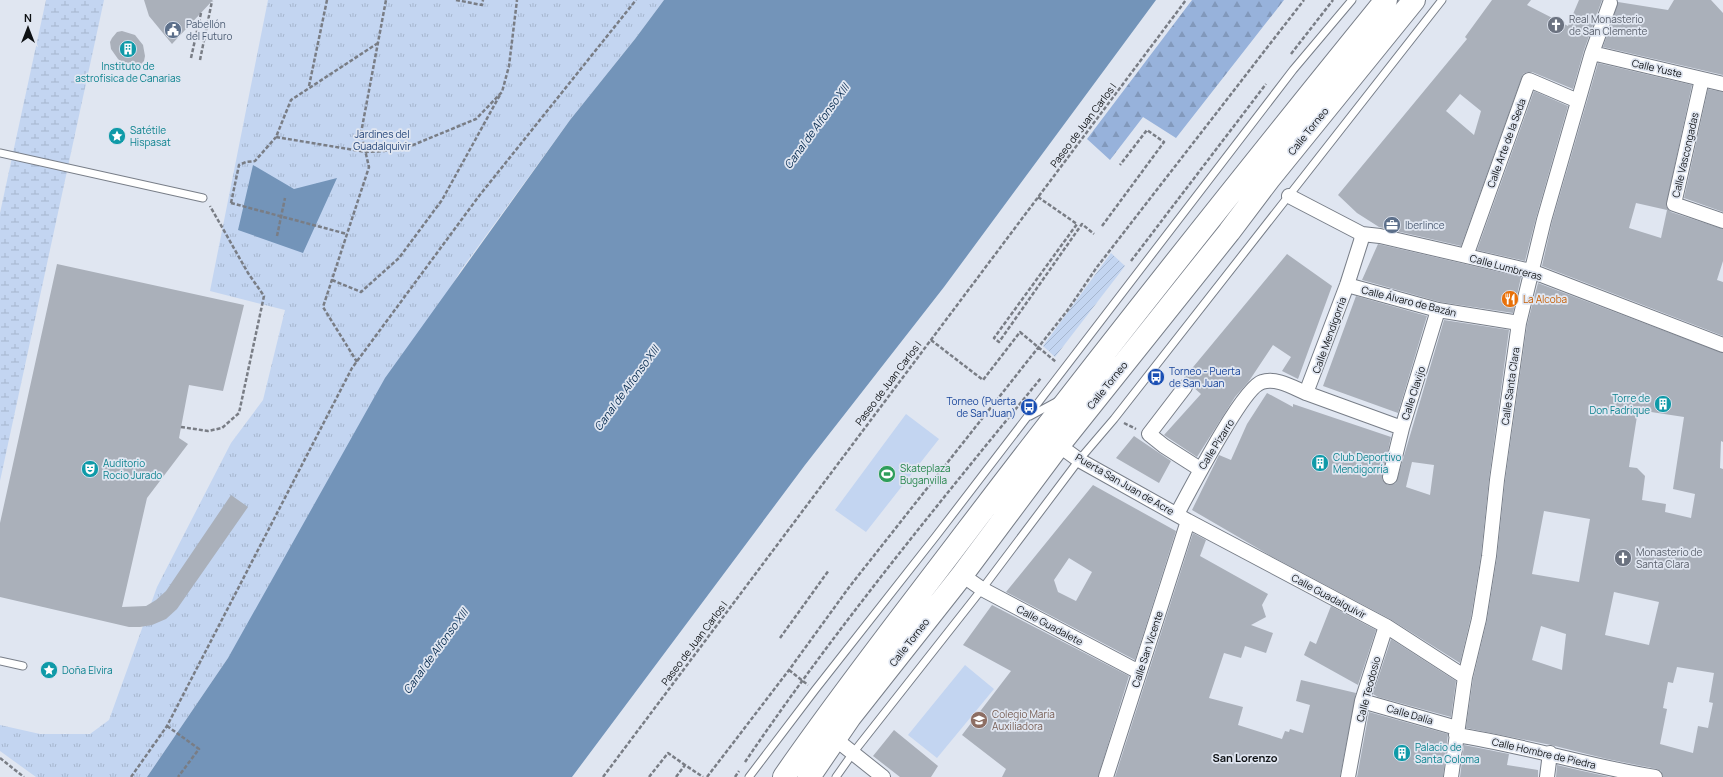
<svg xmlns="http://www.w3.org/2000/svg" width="1723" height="777" viewBox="0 0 1723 777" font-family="Manrope,sans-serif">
<defs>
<pattern id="forest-firs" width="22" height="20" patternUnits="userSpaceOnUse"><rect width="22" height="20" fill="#97b2db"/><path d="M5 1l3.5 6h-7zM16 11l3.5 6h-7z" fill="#8198bb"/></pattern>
<pattern id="wetland-marsh" width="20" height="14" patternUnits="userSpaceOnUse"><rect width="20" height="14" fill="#c3d5f1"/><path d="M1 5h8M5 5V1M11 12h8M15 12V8" fill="none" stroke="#a6b6ce"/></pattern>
<pattern id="park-tufts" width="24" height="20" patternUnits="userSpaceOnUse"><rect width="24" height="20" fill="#c3d5f1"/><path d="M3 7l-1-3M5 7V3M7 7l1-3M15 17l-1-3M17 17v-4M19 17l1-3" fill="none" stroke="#a6b6ce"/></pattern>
<pattern id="garden-furrows" width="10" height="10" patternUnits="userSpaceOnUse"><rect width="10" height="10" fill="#c3d5f1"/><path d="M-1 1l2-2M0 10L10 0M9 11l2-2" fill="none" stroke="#a6b6ce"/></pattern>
</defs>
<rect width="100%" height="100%" fill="#e0e6f1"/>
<path fill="url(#forest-firs)" d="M1192 0H1284L1176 138 1143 117 1110 160 1087 139Z"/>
<path fill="url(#wetland-marsh)" d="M46 0H104L0 481V213Z"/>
<path fill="url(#park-tufts)" d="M268 0H664L635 39 570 120 461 270 228 658 147 777H36L0 751V725L40 734H90L109 720 157 587 231 443 263 400 285 310 210 291Z"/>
<path fill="url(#garden-furrows)" d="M1111 253 1125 266 1055 357 1043 346Z"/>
<path fill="#c3d5f1" d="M906 414 939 439 866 532 835 510Z
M965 665 994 689 937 758 908 735Z"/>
<path fill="#7394b9" d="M664 0H1156L944 287 805 465 572 777H147L228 658 385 378 570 120 635 39Z
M253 165 294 189 337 178 303 253 238 230Z"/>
<path fill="#aab0ba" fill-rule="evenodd" d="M144 0H213L172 44 149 16Z
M1492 0H1531L1527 5 1568 26 1579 0H1602L1584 50 1573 89 1532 72H1527L1523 74 1461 246 1379 227 1357 213 1338 195 1467 39 1465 37ZM1460 94 1481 111 1474 135 1446 111Z
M1674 0H1711L1723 13V75L1603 47 1618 2 1668 10Z
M122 31 135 35 143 45 145 56 144 61 138 67 126 66 118 59 111 49 110 42 112 38 117 32Z
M1598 63 1692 85 1666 206 1671 212 1723 229V261L1717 280 1723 282V336L1542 266 1552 222ZM1636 203 1667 210 1661 238 1629 228Z
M1708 89 1723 92V212L1684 198Z
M1534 91 1568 106 1536 218 1525 261 1477 250Z
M1378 244 1521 277 1513 313 1440 302 1362 280Z
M1287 254 1332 286 1298 379 1282 371 1291 357 1273 345 1249 381 1235 397 1197 457 1164 435 1201 394 1193 387 1190 381 1184 378Z
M57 264 244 305 223 391 189 385 179 438 188 444 147 498 122 607 146 606 156 600 166 591 231 495 248 507 177 609 166 619 152 625 140 627H129L0 597V523Z
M1538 283 1723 353V442L1721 441 1720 468 1723 469V777H1663L1661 771 1657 769 1607 759 1551 745 1466 728 1473 679 1487 620 1497 557 1505 481 1527 325ZM1638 410 1684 417 1673 489 1695 494 1691 518 1665 512 1666 504 1642 500 1645 476 1637 468 1629 467ZM1544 511 1590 519 1579 582 1532 574ZM1614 592 1659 602 1649 645 1605 635ZM1541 626 1566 634 1562 670 1532 660ZM1677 667 1714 673 1709 702 1713 703 1708 728 1698 726 1693 753 1660 744 1667 709 1663 708 1668 682 1673 683Z
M1356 296 1427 316 1398 413 1323 386Z
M1444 320 1509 330 1489 479 1481 555 1471 617 1460 663 1390 619 1271 556 1192 510 1219 455 1231 460 1247 424 1267 393 1293 407V404L1391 437 1382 479 1388 485 1396 483ZM1412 462 1434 465 1430 495 1406 487Z
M1134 436 1171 461 1159 483 1116 458Z
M1093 485 1176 531 1135 660 1006 592ZM1069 558 1092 572 1076 601 1058 592 1054 580Z
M1193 533 1206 540 1200 556 1268 594 1262 605 1266 617 1251 625 1273 633 1266 653 1245 646 1241 658 1224 653 1209 698 1243 707 1238 725 1282 739 1285 731 1289 732 1290 729 1303 733 1310 705 1296 701 1301 680 1356 693 1340 777H1115Z
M992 605 1129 676 1098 777H1002L1006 769 962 735 1011 671 963 645Z
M1331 606 1376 630 1358 685 1304 655 1310 641 1316 644Z
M1391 639 1456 681 1451 717 1378 697 1373 694Z
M1369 712 1448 734 1443 777H1357Z
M894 730 938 766 931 777H900L873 756Z
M1464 745 1509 754 1507 765 1538 770V777H1460Z
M1557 765 1578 770 1610 777H1556Z"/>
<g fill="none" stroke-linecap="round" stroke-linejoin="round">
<defs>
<path id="lane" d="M0 153 203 198
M1030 416 1058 401
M0 661 23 666
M749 777 815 690 936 536 1293 70 1352 0
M836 777 853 753 982 589 1079 460 1114 419 1442 0"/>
<path id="street" d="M1592 53 1723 84
M1702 79 1674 204 1723 221
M1289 196 1362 234 1380 236 1531 271 1723 345
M1466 256 1529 80 1578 101
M1347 285 1438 310 1519 323
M1185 387 1149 434 1164 446 1200 469
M1306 393 1402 428
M1053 441 1079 460 1188 521 1386 626 1465 677
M1390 477 1402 428 1438 310
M1177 514C1189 492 1243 387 1262 382 1276 377 1294 388 1306 393L1347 285 1361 241 1362 234
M962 575 982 589 1139 672
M1362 701 1457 728
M829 734 883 777
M1456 735C1523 745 1588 766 1655 777
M1106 777 1188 521
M1348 777 1362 701 1386 626
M1451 777 1465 677 1479 619 1489 556 1497 480 1519 323 1544 220 1592 53 1610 3
M1547 777 1550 753"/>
<path id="primary" d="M784 777C842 693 905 613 967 531 1103 352 1244 175 1386 0
M809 777 850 717 962 575 1059 445 1229 232 1269 179 1414 0"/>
</defs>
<use href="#lane" stroke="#787e88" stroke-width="9"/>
<use href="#street" stroke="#787e88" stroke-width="16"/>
<use href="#primary" stroke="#787e88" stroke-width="24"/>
<path stroke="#797d85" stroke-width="2.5" stroke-dasharray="4 2" stroke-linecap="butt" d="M456 0 482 5 483 0
M378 43 291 100 276 137 366 152 384 151 413 145 476 119 502 92 509 66 517 0
M1291 54 1333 0
M191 58 201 13
M200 60 212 1
M309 86 327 0
M1038 197 1077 224 994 338 999 342 1082 224 1094 234
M231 203 239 165 246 162 255 161 276 137
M1102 226 1164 142 1147 130 1120 165
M277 236 285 198
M1131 261 1266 84
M332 280 361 292 399 258 442 200 500 95
M931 340 983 380 1020 332 1056 362
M357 362 323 307 369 167 361 133 386 0
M1124 423 1136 429
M181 427 208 431 222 428 239 413 264 296 248 273 210 206
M780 638 829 570
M789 670 808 685
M167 726 199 749 178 777
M0 758 24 777
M745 762C836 628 939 503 1041 378
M131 777 167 726 352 368 479 196 636 0
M603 777 1186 0
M649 777 668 753 685 765
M676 777 685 765 703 777
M707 777 789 670 850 586 1067 311 1097 267 1304 0
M735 777 739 771"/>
<use href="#lane" stroke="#fff" stroke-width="7"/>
<use href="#street" stroke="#fff" stroke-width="14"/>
<use href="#primary" stroke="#fff" stroke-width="22"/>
<path stroke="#797d85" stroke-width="2.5" stroke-dasharray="4 2" stroke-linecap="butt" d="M231 203 347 234"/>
</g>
<defs>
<symbol id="church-disc" viewBox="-11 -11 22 22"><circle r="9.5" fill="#6b7280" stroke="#e0e6f1"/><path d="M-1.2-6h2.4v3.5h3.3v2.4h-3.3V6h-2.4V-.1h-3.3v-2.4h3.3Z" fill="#fff"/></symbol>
<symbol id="civic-disc" viewBox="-11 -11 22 22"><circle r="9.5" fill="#5c6f8a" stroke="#e0e6f1"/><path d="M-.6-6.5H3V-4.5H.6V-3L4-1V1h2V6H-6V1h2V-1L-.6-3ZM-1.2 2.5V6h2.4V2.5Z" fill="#fff"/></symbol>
<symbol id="building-disc" viewBox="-11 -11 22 22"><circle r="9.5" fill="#0f9aa8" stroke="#e0e6f1"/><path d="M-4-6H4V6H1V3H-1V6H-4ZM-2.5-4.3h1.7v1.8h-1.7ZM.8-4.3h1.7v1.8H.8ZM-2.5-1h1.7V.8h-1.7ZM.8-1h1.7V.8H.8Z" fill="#fff"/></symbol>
<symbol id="sight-disc" viewBox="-11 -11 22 22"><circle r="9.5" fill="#0f9aa8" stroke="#e0e6f1"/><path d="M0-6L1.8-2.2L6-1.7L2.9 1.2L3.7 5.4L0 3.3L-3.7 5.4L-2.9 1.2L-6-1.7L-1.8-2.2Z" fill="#fff"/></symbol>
<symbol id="office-disc" viewBox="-11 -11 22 22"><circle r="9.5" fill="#5c6f8a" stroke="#e0e6f1"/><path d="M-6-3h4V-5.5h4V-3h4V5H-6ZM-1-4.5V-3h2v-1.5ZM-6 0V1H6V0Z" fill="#fff"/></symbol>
<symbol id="restaurant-disc" viewBox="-11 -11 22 22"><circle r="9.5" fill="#e8710a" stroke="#e0e6f1"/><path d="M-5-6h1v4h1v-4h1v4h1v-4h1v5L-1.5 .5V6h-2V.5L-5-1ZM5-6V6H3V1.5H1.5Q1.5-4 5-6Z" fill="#fff"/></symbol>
<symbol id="bus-disc" viewBox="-11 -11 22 22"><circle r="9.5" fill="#1a4fb4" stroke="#e0e6f1"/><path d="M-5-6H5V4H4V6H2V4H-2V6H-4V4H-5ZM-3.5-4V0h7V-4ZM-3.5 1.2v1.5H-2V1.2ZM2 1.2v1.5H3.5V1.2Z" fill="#fff"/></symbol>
<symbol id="theatre-disc" viewBox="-11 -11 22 22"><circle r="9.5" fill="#0f9aa8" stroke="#e0e6f1"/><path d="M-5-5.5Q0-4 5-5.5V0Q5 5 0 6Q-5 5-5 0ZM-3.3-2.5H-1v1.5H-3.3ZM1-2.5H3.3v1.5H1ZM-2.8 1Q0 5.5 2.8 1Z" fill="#fff"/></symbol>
<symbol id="stadium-disc" viewBox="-11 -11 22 22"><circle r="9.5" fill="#2e9e5b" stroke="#e0e6f1"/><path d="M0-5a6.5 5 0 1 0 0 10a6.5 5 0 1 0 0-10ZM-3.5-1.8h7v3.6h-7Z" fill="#fff"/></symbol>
<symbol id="school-disc" viewBox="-11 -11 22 22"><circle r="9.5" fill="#8d6e63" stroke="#e0e6f1"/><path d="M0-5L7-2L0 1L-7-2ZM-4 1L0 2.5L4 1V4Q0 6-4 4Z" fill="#fff"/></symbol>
</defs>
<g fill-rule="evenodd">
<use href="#church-disc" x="1546" y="15" width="20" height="20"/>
<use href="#civic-disc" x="163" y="20" width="20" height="20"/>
<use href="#building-disc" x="118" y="39" width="20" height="20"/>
<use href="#sight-disc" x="107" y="126" width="20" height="20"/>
<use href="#office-disc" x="1382" y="215" width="20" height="20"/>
<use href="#restaurant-disc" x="1500" y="289" width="20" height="20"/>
<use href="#bus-disc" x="1146" y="367" width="20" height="20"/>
<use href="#building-disc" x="1653" y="394" width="20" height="20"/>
<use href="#bus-disc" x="1019" y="397" width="20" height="20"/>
<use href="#building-disc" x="1310" y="453" width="20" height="20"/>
<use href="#theatre-disc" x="80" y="459" width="20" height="20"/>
<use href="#stadium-disc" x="877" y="464" width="20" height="20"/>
<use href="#church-disc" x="1613" y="548" width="20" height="20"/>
<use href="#sight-disc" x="39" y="660" width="20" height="20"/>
<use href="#school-disc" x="969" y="710" width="20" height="20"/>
<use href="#building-disc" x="1392" y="743" width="20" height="20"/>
</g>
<g text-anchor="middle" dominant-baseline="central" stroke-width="3.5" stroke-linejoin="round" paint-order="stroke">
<g font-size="10" fill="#5b616d" stroke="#e0e6f1" text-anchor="start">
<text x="1569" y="19">Real Monasterio<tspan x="1569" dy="12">de San Clemente</tspan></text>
<text x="1636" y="552">Monasterio de<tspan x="1636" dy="12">Santa Clara</tspan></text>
</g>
<g font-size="10" fill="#4e5e75" stroke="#e0e6f1" text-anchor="start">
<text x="186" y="24">Pabellón<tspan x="186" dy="12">del Futuro</tspan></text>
<text x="1405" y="225">Iberlince</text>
</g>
<g font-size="10" fill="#0d838f" stroke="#e0e6f1" text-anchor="start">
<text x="128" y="66" text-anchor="middle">Instituto de<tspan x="128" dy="12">astrofisica de Canarias</tspan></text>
<text x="130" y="130">Satétile<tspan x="130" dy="12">Hispasat</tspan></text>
<text x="1650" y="398" text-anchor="end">Torre de<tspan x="1650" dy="12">Don Fadrique</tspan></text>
<text x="1333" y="457">Club Deportivo<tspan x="1333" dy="12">Mendigorría</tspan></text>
<text x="103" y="463">Auditorio<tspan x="103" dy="12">Rocio Jurado</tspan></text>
<text x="62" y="670">Doña Elvira</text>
<text x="1415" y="747">Palacio de<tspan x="1415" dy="12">Santa Coloma</tspan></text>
</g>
<g font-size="10" fill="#0e1114" stroke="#e0e6f1">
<text transform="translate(1657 68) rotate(13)">Calle Yuste</text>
<text transform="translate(1083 125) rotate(-53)">Paseo de Juan Carlos I</text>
<text transform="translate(1308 131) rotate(-51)">Calle Torneo</text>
<text transform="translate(1506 143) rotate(-70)">Calle Arte de la Seda</text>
<text transform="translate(1685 155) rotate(-77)">Calle Vascongadas</text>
<text transform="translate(1506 267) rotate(15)">Calle Lumbreras</text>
<text transform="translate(1409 301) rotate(14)">Calle Álvaro de Bazán</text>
<text transform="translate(1329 335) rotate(-70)">Calle Mendigorria</text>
<text transform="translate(888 383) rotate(-53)">Paseo de Juan Carlos I</text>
<text transform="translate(1107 385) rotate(-51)">Calle Torneo</text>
<text transform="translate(1510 386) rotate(-82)">Calle Santa Clara</text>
<text transform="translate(1413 393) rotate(-72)">Calle Clavijo</text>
<text transform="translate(1216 444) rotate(-58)">Calle Pizarro</text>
<text transform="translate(1125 484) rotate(30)">Puerta San Juan de Acre</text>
<text transform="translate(1329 596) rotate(28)">Calle Guadalquivir</text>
<text transform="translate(1050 625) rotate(28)">Calle Guadalete</text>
<text transform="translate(909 642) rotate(-52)">Calle Torneo</text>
<text transform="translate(694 643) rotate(-53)">Paseo de Juan Carlos I</text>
<text transform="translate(1147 649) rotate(-72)">Calle San Vicente</text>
<text transform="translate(1368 689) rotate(-75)">Calle Teodosio</text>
<text transform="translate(1410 714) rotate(16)">Calle Dalía</text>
<text transform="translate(1544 753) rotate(13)">Calle Hombre de Piedra</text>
</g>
<g font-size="10" fill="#234478" stroke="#e0e6f1">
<text x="382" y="134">Jardines del<tspan x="382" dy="12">Guadalquivir</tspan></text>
</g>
<g font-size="10" fill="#c56008" stroke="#e0e6f1" text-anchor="start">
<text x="1523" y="299">La Alcoba</text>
</g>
<g font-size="10" fill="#164399" stroke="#e0e6f1" text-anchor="start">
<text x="1169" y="371">Torneo - Puerta<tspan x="1169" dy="12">de San Juan</tspan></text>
<text x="1016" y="401" text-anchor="end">Torneo (Puerta<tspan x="1016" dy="12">de San Juan)</tspan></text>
</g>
<g font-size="10" fill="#27864d" stroke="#e0e6f1" text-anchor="start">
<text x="900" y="468">Skateplaza<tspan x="900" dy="12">Buganvilla</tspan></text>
</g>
<g font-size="10" fill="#785e54" stroke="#e0e6f1" text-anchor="start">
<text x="992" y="714">Colegio María<tspan x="992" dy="12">Auxiliadora</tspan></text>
</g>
<g font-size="11" font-style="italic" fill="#062b50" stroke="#e0e6f1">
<text transform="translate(816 126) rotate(-54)">Canal de Alfonso XIII</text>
<text transform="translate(626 388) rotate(-54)">Canal de Alfonso XIII</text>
<text transform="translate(435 651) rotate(-54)">Canal de Alfonso XIII</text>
</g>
<g font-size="11" font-weight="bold" fill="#0e1114" stroke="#e0e6f1">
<text x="1245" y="757">San Lorenzo</text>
</g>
</g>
<g transform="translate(28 28)" stroke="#e0e6f1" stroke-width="3" paint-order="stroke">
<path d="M0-3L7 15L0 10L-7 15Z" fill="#0e1114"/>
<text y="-6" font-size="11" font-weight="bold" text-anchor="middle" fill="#0e1114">N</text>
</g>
</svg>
